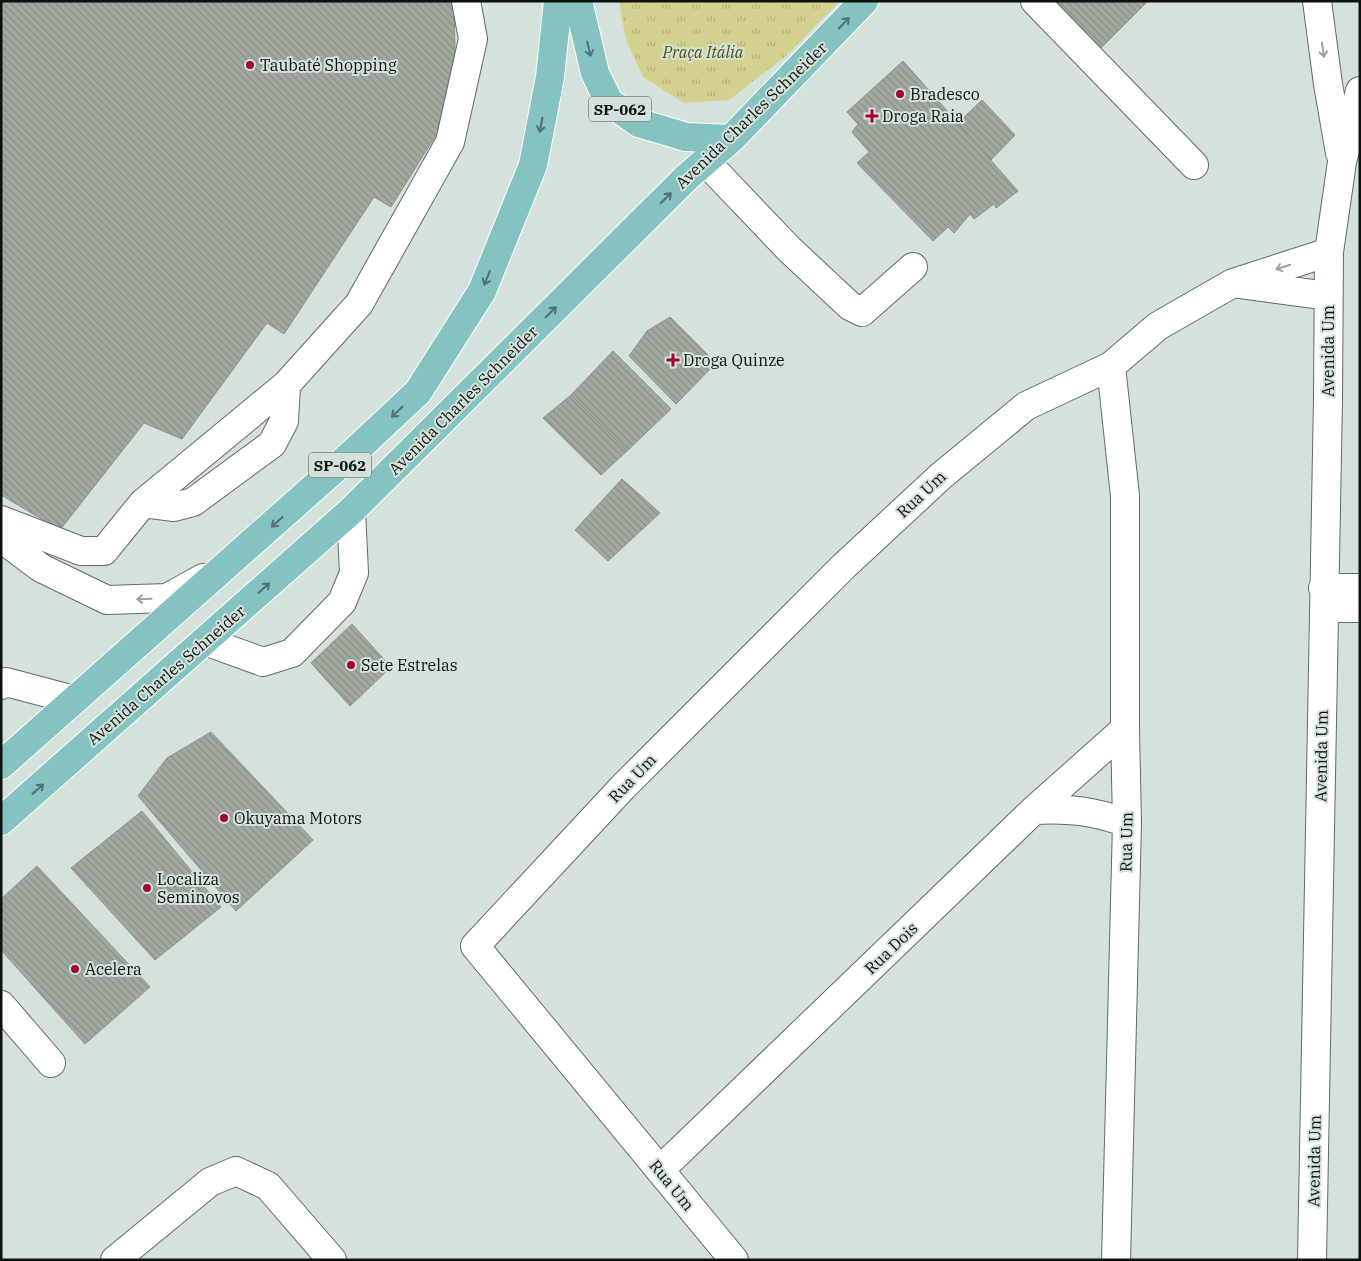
<svg xmlns="http://www.w3.org/2000/svg" width="1361" height="1261" viewBox="0 0 1361 1261" font-family="'IBM Plex Serif',serif">
<defs>
<pattern id="park-tufts" width="24" height="20" patternUnits="userSpaceOnUse" patternTransform="scale(1.25)"><rect width="24" height="20" fill="#d5d18e"/><path d="M3 7l-1-3M5 7V3M7 7l1-3M15 17l-1-3M17 17v-4M19 17l1-3" fill="none" stroke="#b6b279"/></pattern>
<pattern id="building-back-hatch" width="6" height="6" patternUnits="userSpaceOnUse" patternTransform="scale(1.25)"><rect width="6" height="6" fill="#a2a99f"/><path d="M-1 5l2 2M0 0l6 6M5-1l2 2" fill="none" stroke="#8a9088"/></pattern>
</defs>
<rect width="100%" height="100%" fill="#d4e2db"/>
<path fill="url(#park-tufts)" d="M619 1H840L787 55 729 100 684 103 643 77 626 40Z"/>
<path fill="url(#building-back-hatch)" stroke="#8c9288" d="M1 1H454L455 50 438 132 391 207 374 197 284 334 267 323 182 439 144 423 60 530 1 495Z
M1048 1H1148L1098 51Z
M903 61 1018 191 996 208 994 204 974 219 970 214 954 233 948 227 933 241 857 163 869 152 852 132 858 124 847 112Z
M982 100 1015 135 991 160 958 123Z
M670 317 716 363 676 404 629 356 647 331Z
M613 351 671 409 627 451 571 395Z
M571 395 627 451 601 475 543 418Z
M622 479 660 513 608 561 575 530Z
M352 624 391 667 350 706 311 663Z
M211 732 313 840 236 911 138 796 167 758Z
M142 811 221 907 155 960 71 868Z
M37 866 150 987 85 1044 1 950V899Z"/>
<g fill="none" stroke-linecap="round" stroke-linejoin="round">
<defs>
<path id="minor" d="M1035 1 1194 165
M1317 1 1328 84 1340 153
M705 161 789 249 850 306 862 312 913 267
M1239 284 1328 296
M1111 366 1125 496V729L1127 823 1116 1260
M143 503 174 507 193 502 272 444 284 421 286 385
M1 520 81 551H104L143 503 286 385 359 304 450 142 473 39 466 1
M1 538 41 568 107 600 167 598 203 578
M1323 588H1360
M1324 608H1360
M205 641 263 662 292 653 342 602 354 573 351 511
M1 685 6 682 74 700
M1034 810C1069 808 1094 811 1127 823
M1 1005 51 1063
M660 1170 1034 810 1125 729
M115 1260 210 1182 236 1171 268 1186 332 1260
M734 1260 475 946 623 787 844 566 941 476 1026 406 1111 366 1158 326 1233 283 1329 252
M1312 1260 1328 399 1329 252 1342 162 1360 91"/>
<path id="major" d="M578 1 595 73 609 102 639 123 686 137 731 139
M1 765 355 451 418 392 482 291 533 165 550 77 558 1
M1 821 351 511 687 177 731 139 864 1"/>
</defs>
<use href="#minor" stroke="#606c66" stroke-width="30"/>
<use href="#major" stroke="#fff" stroke-width="30"/>
<use href="#minor" stroke="#fff" stroke-width="28"/>
<use href="#major" stroke="#85c2c2" stroke-width="28"/>
</g>
<defs><path id="oneway-shaft" d="M-6 0H5M1.5-3L5.5 0L1.5 3" fill="none" stroke-width="1.6" stroke-linecap="round" stroke-linejoin="round" transform="scale(1.25)"/></defs>
<g stroke="#4f7371">
<use href="#oneway-shaft" transform="translate(844 23) rotate(-47)"/>
<use href="#oneway-shaft" transform="translate(589 49) rotate(76)"/>
<use href="#oneway-shaft" transform="translate(541 125) rotate(101)"/>
<use href="#oneway-shaft" transform="translate(666 198) rotate(-45)"/>
<use href="#oneway-shaft" transform="translate(487 278) rotate(112)"/>
<use href="#oneway-shaft" transform="translate(551 312) rotate(-45)"/>
<use href="#oneway-shaft" transform="translate(397 412) rotate(136)"/>
<use href="#oneway-shaft" transform="translate(277 522) rotate(138)"/>
<use href="#oneway-shaft" transform="translate(264 588) rotate(-42)"/>
<use href="#oneway-shaft" transform="translate(38 789) rotate(-42)"/>
</g>
<g stroke="#9ea09f">
<use href="#oneway-shaft" transform="translate(1323 50) rotate(82)"/>
<use href="#oneway-shaft" transform="translate(1283 267) rotate(162)"/>
<use href="#oneway-shaft" transform="translate(144 599) rotate(178)"/>
</g>
<g fill="#a30531" stroke="#d4e2db" stroke-width="2">
<circle cx="250" cy="65" r="5"/>
<circle cx="900" cy="94" r="5"/>
<path d="M869.5 108.5h5v5h5v5h-5v5h-5v-5h-5v-5h5z"/>
<path d="M670.5 352.5h5v5h5v5h-5v5h-5v-5h-5v-5h5z"/>
<circle cx="351" cy="665" r="5"/>
<circle cx="224" cy="818" r="5"/>
<circle cx="147" cy="888" r="5"/>
<circle cx="75" cy="969" r="5"/>
</g>
<g text-anchor="middle" dominant-baseline="central" stroke-width="4" stroke-linejoin="round" paint-order="stroke">
<g fill="#d4e2db" stroke="#49504c" stroke-width="1">
<rect x="589" y="96.5" width="62" height="25" rx="4"/>
<rect x="309" y="452.5" width="62" height="25" rx="4"/>
</g>
<g font-size="15" font-weight="bold" fill="#0d120f">
<text x="620" y="109">SP-062</text>
<text x="340" y="465">SP-062</text>
</g>
<g font-size="16" font-style="italic" fill="#555112" stroke="#d4e2db">
<text x="703" y="52">Praça Itália</text>
</g>
<g font-size="16" fill="#0d120f" stroke="#d4e2db" text-anchor="start">
<text x="260" y="65">Taubaté Shopping</text>
<text x="910" y="94">Bradesco</text>
<text x="882" y="116">Droga Raia</text>
<text x="683" y="360">Droga Quinze</text>
<text x="361" y="665">Sete Estrelas</text>
<text x="234" y="818">Okuyama Motors</text>
<text x="157" y="879">Localiza<tspan x="157" dy="18">Seminovos</tspan></text>
<text x="85" y="969">Acelera</text>
</g>
<g font-size="16" fill="#0d120f" stroke="#d4e2db">
<text transform="translate(751 115) rotate(-44)">Avenida Charles Schneider</text>
<text transform="translate(1328 351) rotate(-90)">Avenida Um</text>
<text transform="translate(463 400) rotate(-45)">Avenida Charles Schneider</text>
<text transform="translate(921 494) rotate(-43)">Rua Um</text>
<text transform="translate(166 675) rotate(-41)">Avenida Charles Schneider</text>
<text transform="translate(1321 756) rotate(-89)">Avenida Um</text>
<text transform="translate(632 778) rotate(-46)">Rua Um</text>
<text transform="translate(1126 842) rotate(-89)">Rua Um</text>
<text transform="translate(891 948) rotate(-44)">Rua Dois</text>
<text transform="translate(1314 1161) rotate(-89)">Avenida Um</text>
<text transform="translate(672 1185) rotate(51)">Rua Um</text>
</g>
</g>
<rect width="1361" height="1261" fill="none" stroke="#0d120f" stroke-width="5"/>
</svg>
